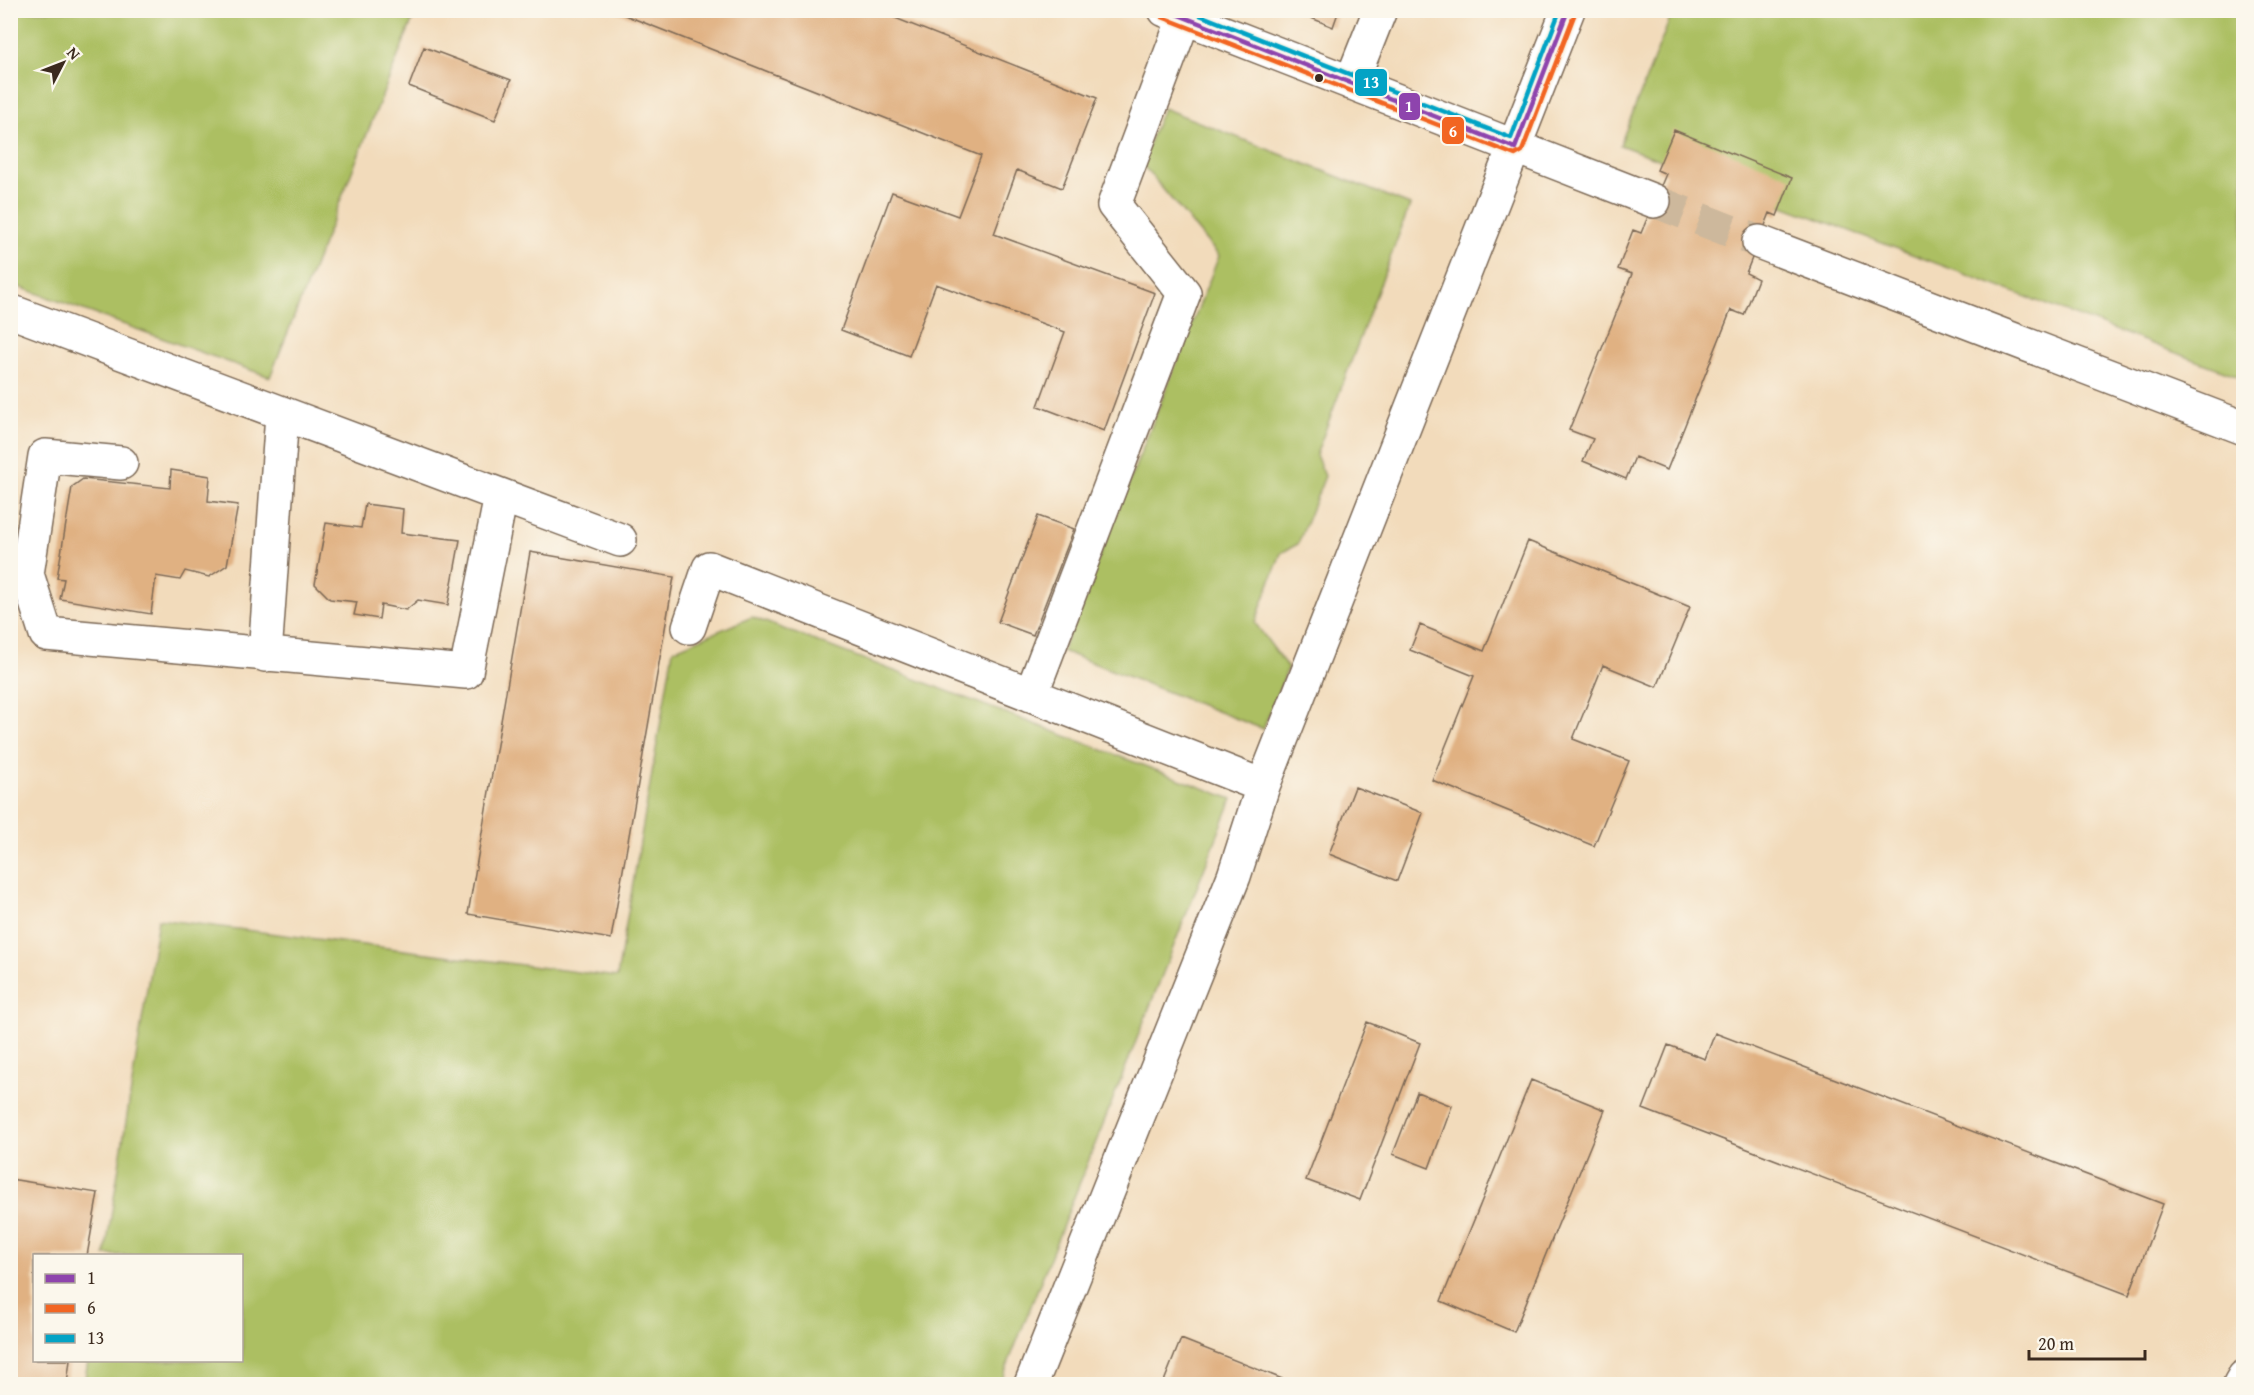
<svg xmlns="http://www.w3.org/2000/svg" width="2254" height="1395" viewBox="0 0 2254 1395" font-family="'Gentium Book Plus',serif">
<rect width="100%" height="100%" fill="#fbf7ec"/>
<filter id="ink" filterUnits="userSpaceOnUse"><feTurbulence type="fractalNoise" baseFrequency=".0167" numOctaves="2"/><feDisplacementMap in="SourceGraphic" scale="12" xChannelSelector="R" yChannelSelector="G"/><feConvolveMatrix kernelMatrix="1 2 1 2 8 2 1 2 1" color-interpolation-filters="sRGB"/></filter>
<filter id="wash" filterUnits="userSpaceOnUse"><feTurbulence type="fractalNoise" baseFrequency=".008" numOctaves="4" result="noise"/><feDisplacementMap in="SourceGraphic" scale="24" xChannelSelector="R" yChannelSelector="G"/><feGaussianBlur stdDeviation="1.35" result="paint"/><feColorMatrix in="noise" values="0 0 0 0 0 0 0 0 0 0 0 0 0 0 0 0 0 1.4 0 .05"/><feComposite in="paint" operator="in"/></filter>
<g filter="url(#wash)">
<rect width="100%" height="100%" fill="#f2dbbb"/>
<path fill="#acbf62" stroke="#747440" stroke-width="1.5" d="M10 11H416L270 377 11 284Z
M1673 11H2243V378L1620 145Z
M1163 108 1410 205 1316 455 1325 476 1298 544 1281 553 1255 623 1288 668 1263 729 1062 651 1219 256 1141 163Z
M752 617 1232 799 1000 1384H84L88 1361 242 1360V1256L105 1255 158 919 617 977 673 650Z"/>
<g id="blocks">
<path fill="#e0b182" d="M612 10H875L1097 98 1062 188 1017 170 994 234 1155 293 1104 431 1038 406 1065 332 936 284 909 356 841 330 892 192 958 216 981 156Z
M1292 10H1339L1333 27Z
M424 47 511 80 495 120 409 86Z
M1674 130 1792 178 1777 216 1770 213 1746 273 1758 279 1744 315 1731 310 1667 470 1635 457 1626 479 1583 461 1593 439 1569 430 1632 274 1618 269 1633 230 1641 233 1666 174 1657 170Z
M171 470 210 476 208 501 238 505 227 565 209 577 185 571 180 580 156 576 151 614 60 599 64 579 57 578 72 487 83 479 170 488Z
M365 504 403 509 401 533 460 540 448 605 418 600 406 610 381 605 379 619 354 615 357 602 330 599 315 584 326 523 361 528Z
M1038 516 1074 529 1033 635 998 622Z
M1528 541 1690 607 1657 687 1603 665 1573 739 1629 761 1594 846 1432 780 1474 676 1410 650 1420 625 1484 651Z
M530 552 674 577 611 939 468 914Z
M1355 787 1423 813 1397 881 1329 854Z
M1367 1022 1420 1043 1360 1200 1306 1180Z
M1715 1033 2163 1204 2129 1295 1643 1109 1668 1045 1705 1059Z
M1531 1080 1605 1110 1514 1332 1441 1301Z
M1417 1092 1452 1106 1429 1168 1393 1154Z
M10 1179 98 1193 87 1256H34V1360H70L67 1384H10Z
M1181 1339 1295 1384H1163Z"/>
</g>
</g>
<g filter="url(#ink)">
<use href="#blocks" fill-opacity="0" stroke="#7b6855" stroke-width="1.5"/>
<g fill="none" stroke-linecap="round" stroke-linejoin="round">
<path stroke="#cdb89c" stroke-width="33" stroke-dasharray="33 16" stroke-linecap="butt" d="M1654 201 1759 242"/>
<defs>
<path id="minor" d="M1165 10 1654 201
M1351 83 1380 10
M1759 242 2244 428
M10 311 620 540
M10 571 27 574 46 634 466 672 501 496
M27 574 45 456 121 463
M689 627 709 568 1263 786
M265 655 282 414
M1031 695 1184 293 1114 205 1184 18
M1031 1384 1234 876 1263 786 1568 10
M2240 1384 2244 1377"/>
</defs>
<use href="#minor" stroke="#7b6855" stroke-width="36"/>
<use href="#minor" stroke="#fff" stroke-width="33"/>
<defs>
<path id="bus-1" d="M1166 10 1515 148 1568 10"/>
<path id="bus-2" d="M1162 17 1515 155 1522 151 1575 13"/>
<path id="bus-3" d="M1187 10 1511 138 1560 10"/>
</defs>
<use href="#bus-1" stroke="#fbf7ec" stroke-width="9"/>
<use href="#bus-2" stroke="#fbf7ec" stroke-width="9"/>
<use href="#bus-3" stroke="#fbf7ec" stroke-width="9"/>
<use href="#bus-1" stroke="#8e44ad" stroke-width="4.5"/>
<use href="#bus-2" stroke="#f26522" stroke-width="4.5"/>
<use href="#bus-3" stroke="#03a3c5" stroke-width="4.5"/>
</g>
</g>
<circle fill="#3b2a1e" stroke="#fbf7ec" stroke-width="2" cx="1319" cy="78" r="5"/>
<g stroke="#fbf7ec" stroke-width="2">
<rect x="1354" y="68" width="34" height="29" rx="6" fill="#03a3c5"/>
<rect x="1398" y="92" width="23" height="29" rx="6" fill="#8e44ad"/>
<rect x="1441" y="116" width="24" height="29" rx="6" fill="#f26522"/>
</g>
<g font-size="16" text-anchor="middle" font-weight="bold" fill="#fff">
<text x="1371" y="88">13</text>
<text x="1409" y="112">1</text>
<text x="1453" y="137">6</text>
</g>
<rect width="2254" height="1395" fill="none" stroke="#fbf7ec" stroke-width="36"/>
<rect x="33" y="1254" width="210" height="108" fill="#fbf7ec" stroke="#aea59a" stroke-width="1.5"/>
<rect x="45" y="1274" width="30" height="9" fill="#8e44ad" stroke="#aea59a" stroke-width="1.5"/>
<text x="87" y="1284" font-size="18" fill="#3b2a1e">1</text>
<rect x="45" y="1304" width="30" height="9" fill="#f26522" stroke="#aea59a" stroke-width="1.5"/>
<text x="87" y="1314" font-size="18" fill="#3b2a1e">6</text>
<rect x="45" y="1334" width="30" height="9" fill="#03a3c5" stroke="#aea59a" stroke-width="1.5"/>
<text x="87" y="1344" font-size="18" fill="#3b2a1e">13</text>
<g transform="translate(63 63) rotate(48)" stroke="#fbf7ec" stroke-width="4.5" paint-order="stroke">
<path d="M0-4.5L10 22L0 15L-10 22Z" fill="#3b2a1e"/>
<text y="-9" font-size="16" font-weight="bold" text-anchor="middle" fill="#3b2a1e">N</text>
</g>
<path d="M2029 1350v9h116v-9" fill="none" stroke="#3b2a1e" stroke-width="3"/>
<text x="2038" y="1350" font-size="18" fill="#3b2a1e" stroke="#fbf7ec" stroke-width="4.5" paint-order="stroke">20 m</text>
</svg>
